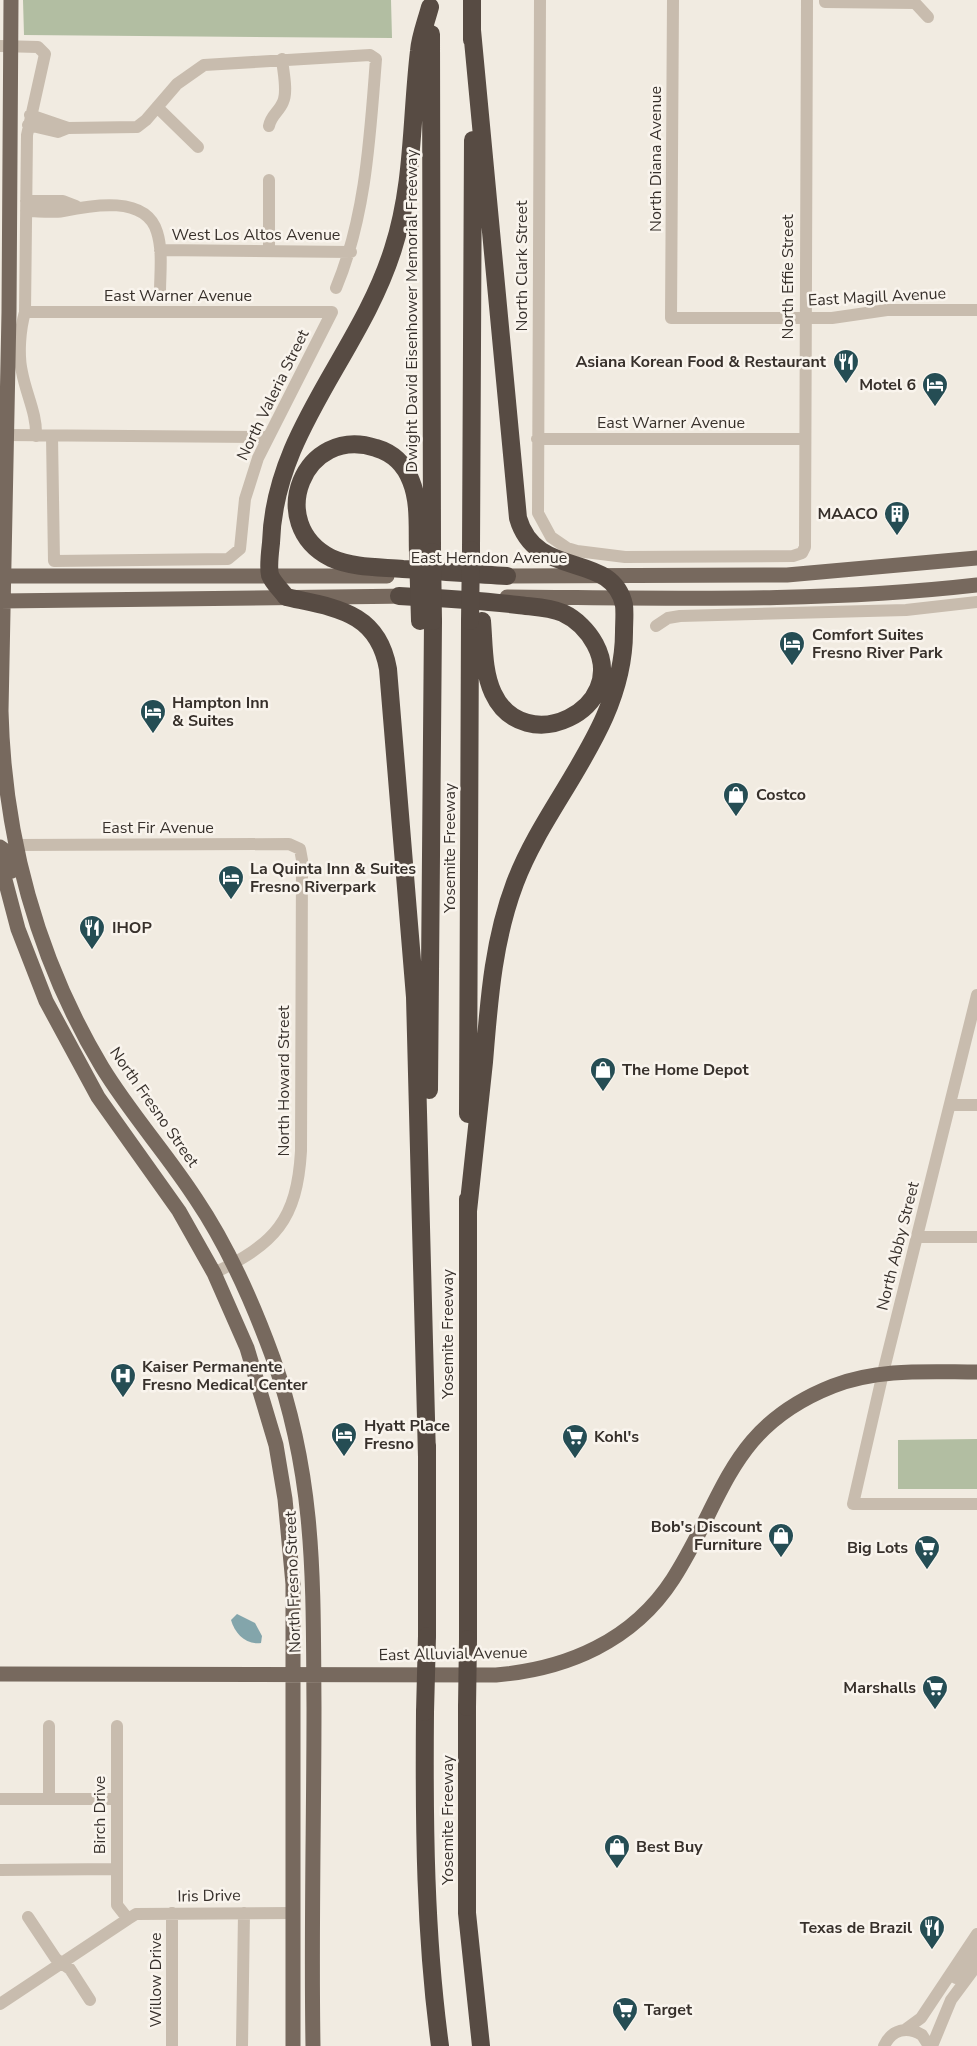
<svg xmlns="http://www.w3.org/2000/svg" width="977" height="2046" viewBox="0 0 977 2046" font-family="'Nunito Sans',sans-serif">
<rect width="100%" height="100%" fill="#f1ebe1"/>
<path fill="#b2bea2" d="M23 0H391L392 38 24 35Z
M977 1439V1489H898V1440Z"/>
<path fill="#83a5ab" d="M237 1614 255 1623 262 1636 261 1643C246 1645 235 1634 231 1620Z"/>
<g fill="none" stroke-linecap="round" stroke-linejoin="round">
<path stroke="#c8bcae" stroke-width="12" d="M540 0 538 513 551 537 567 548 577 551 625 557 793 556 802 553 805 547 807 0
M673 0 671 318H832L887 310H977
M825 0V2L915 3 928 17
M0 46 38 47 45 54 27 135 25 312C20 329 18 355 22 372 26 394 37 414 36 436
M157 107 198 147
M30 115 68 128
M28 125 58 132 68 128 137 127 146 120 177 84 204 65 370 55 376 59C370 136 366 216 336 288
M269 126C271 115 279 112 283 102 288 91 283 71 282 59
M26 201H63L76 206
M26 211C38 211 52 213 63 211 92 205 146 195 157 232 163 251 160 273 160 293
M160 250 351 252
M269 251V180
M25 312H332L258 458 245 499 240 549 228 559 54 561 52 436
M5 435 267 437
M537 439H804
M656 626 668 618 680 616 906 610 977 602
M15 845 289 844 300 849 302 860 301 1151C297 1220 275 1244 214 1273
M977 995 883 1373 853 1504H977
M950 1105H977
M917 1237H977
M49 1726V1799
M117 1726V1905L128 1919 136 1914 293 1913
M0 1799H117
M0 1870 116 1869
M28 1917 56 1959 70 1969 90 2000
M956 1978 977 1950
M0 2004 128 1919
M906 2029 921 2018 977 1934
M172 2046V1913
M242 2046 244 1913
M884 2046C892 2029 907 2026 922 2035L929 2046
M932 2046 951 2000 977 1965"/>
<path stroke="#77695e" stroke-width="15" d="M11 0 9 312 1 711C4 836 37 959 102 1067 130 1113 167 1154 196 1199 229 1248 253 1303 273 1358 316 1479 313 1582 314 1707 314 1820 311 1933 313 2046
M0 576H387
M498 576 787 575 977 558
M507 597C664 598 820 603 977 585
M0 601 411 596
M0 847 7 852 12 871
M0 861 18 929 46 1001 98 1097 179 1211 214 1273 247 1348 276 1445 285 1499 293 1584V2046
M0 1674 496 1675C567 1669 633 1641 673 1579 726 1496 729 1427 833 1386 879 1368 929 1372 977 1372"/>
<path stroke="#574b43" stroke-width="18" d="M472 0V40
M431 34 432 552
M471 550 473 140
M418 553C417 530 420 503 411 481 405 465 393 453 376 448 304 424 264 524 331 558 353 568 379 567 403 569 438 571 472 574 507 576
M399 596C439 598 478 600 518 605 533 607 549 607 563 613 576 619 588 631 595 644 630 709 524 760 493 693 483 672 484 644 482 621
M429 1090 433 621
M468 1114 470 621
M468 1199V1639
M468 1211C473 1161 479 1112 484 1062 489 1001 493 941 515 883 547 798 624 728 624 632 624 623 625 613 624 605 612 550 536 581 518 518L472 30
M427 1445V1636
M427 1457 415 997 388 669C378 611 335 608 286 597 282 591 273 583 270 575 268 567 270 552 271 543 274 431 360 354 393 249 414 184 411 118 419 51 420 37 426 22 430 7
M467 1707V1913L481 2046
M425 1712C424 1824 425 1935 440 2046"/>
<path stroke="#574b43" stroke-width="18" d="M432 552 433 621
M418 553 420 621
M470 621 471 550
M467 1707 468 1639
M425 1712 427 1636"/>
</g>
<defs>
<symbol id="restaurant-pin" viewBox="-11 -11 22 30"><path d="M0 17L-7.5 6A9.5 9.5 0 1 1 7.5 6Z" fill="#254d54" stroke="#f9f4ed"/><path d="M-5-6h1v4h1v-4h1v4h1v-4h1v5L-1.5 .5V6h-2V.5L-5-1ZM5-6V6H3V1.5H1.5Q1.5-4 5-6Z" fill="#fff"/></symbol>
<symbol id="hotel-pin" viewBox="-11 -11 22 30"><path d="M0 17L-7.5 6A9.5 9.5 0 1 1 7.5 6Z" fill="#254d54" stroke="#f9f4ed"/><path d="M-6-4.5h1.5V1H6V5H4.5V3h-9V5H-6ZM-4 0a1.8 1.8 0 1 1 3.6 0ZM.5 0V-2.5h3Q6-2.5 6 0Z" fill="#fff"/></symbol>
<symbol id="building-pin" viewBox="-11 -11 22 30"><path d="M0 17L-7.5 6A9.5 9.5 0 1 1 7.5 6Z" fill="#254d54" stroke="#f9f4ed"/><path d="M-4-6H4V6H1V3H-1V6H-4ZM-2.5-4.3h1.7v1.8h-1.7ZM.8-4.3h1.7v1.8H.8ZM-2.5-1h1.7V.8h-1.7ZM.8-1h1.7V.8H.8Z" fill="#fff"/></symbol>
<symbol id="shop-pin" viewBox="-11 -11 22 30"><path d="M0 17L-7.5 6A9.5 9.5 0 1 1 7.5 6Z" fill="#254d54" stroke="#f9f4ed"/><path d="M-5-2.5h2.3a2.7 3.5 0 0 1 5.4 0H5L5.5 6h-11ZM-1.5-2.5h3a1.5 2.3 0 0 0-3 0Z" fill="#fff"/></symbol>
<symbol id="hospital-pin" viewBox="-11 -11 22 30"><path d="M0 17L-7.5 6A9.5 9.5 0 1 1 7.5 6Z" fill="#254d54" stroke="#f9f4ed"/><path d="M-5-5h3v3.5h4V-5h3V5h-3V1.5h-4V5h-3Z" fill="#fff"/></symbol>
<symbol id="supermarket-pin" viewBox="-11 -11 22 30"><path d="M0 17L-7.5 6A9.5 9.5 0 1 1 7.5 6Z" fill="#254d54" stroke="#f9f4ed"/><path d="M-6-5.5h2.5l.6 2H6L4.5 2H-2.5L-4.4-4H-6ZM-1.5 3.2a1.3 1.3 0 1 0 .1 0ZM3 3.2a1.3 1.3 0 1 0 .1 0Z" fill="#fff"/></symbol>
</defs>
<g fill-rule="evenodd">
<use href="#restaurant-pin" x="831" y="347" width="30" height="40"/>
<use href="#hotel-pin" x="920" y="370" width="30" height="40"/>
<use href="#building-pin" x="882" y="499" width="30" height="40"/>
<use href="#hotel-pin" x="777" y="629" width="30" height="40"/>
<use href="#hotel-pin" x="138" y="697" width="30" height="40"/>
<use href="#shop-pin" x="721" y="780" width="30" height="40"/>
<use href="#hotel-pin" x="216" y="863" width="30" height="40"/>
<use href="#restaurant-pin" x="77" y="913" width="30" height="40"/>
<use href="#shop-pin" x="588" y="1055" width="30" height="40"/>
<use href="#hospital-pin" x="108" y="1361" width="30" height="40"/>
<use href="#hotel-pin" x="329" y="1420" width="30" height="40"/>
<use href="#supermarket-pin" x="560" y="1422" width="30" height="40"/>
<use href="#shop-pin" x="766" y="1521" width="30" height="40"/>
<use href="#supermarket-pin" x="912" y="1533" width="30" height="40"/>
<use href="#supermarket-pin" x="920" y="1673" width="30" height="40"/>
<use href="#shop-pin" x="602" y="1832" width="30" height="40"/>
<use href="#restaurant-pin" x="917" y="1913" width="30" height="40"/>
<use href="#supermarket-pin" x="610" y="1995" width="30" height="40"/>
</g>
<g text-anchor="middle" dominant-baseline="central" stroke-width="5" stroke-linejoin="round" paint-order="stroke">
<g font-size="16" fill="#37302b" stroke="#f9f4ed">
<text transform="translate(656 159) rotate(-90)">North Diana Avenue</text>
<text x="256" y="235">West Los Altos Avenue</text>
<text transform="translate(522 266) rotate(-90)">North Clark Street</text>
<text transform="translate(788 277) rotate(-90)">North Effie Street</text>
<text x="178" y="296">East Warner Avenue</text>
<text transform="translate(877 297) rotate(-3)">East Magill Avenue</text>
<text transform="translate(412 311) rotate(-90)">Dwight David Eisenhower Memorial Freeway</text>
<text transform="translate(273 395) rotate(-64)">North Valeria Street</text>
<text x="671" y="423">East Warner Avenue</text>
<text x="489" y="558">East Herndon Avenue</text>
<text x="158" y="828">East Fir Avenue</text>
<text transform="translate(450 848) rotate(-90)">Yosemite Freeway</text>
<text transform="translate(284 1081) rotate(-90)">North Howard Street</text>
<text transform="translate(154 1107) rotate(55)">North Fresno Street</text>
<text transform="translate(898 1246) rotate(-76)">North Abby Street</text>
<text transform="translate(448 1334) rotate(-90)">Yosemite Freeway</text>
<text transform="translate(293 1582) rotate(-92)">North Fresno Street</text>
<text transform="translate(453 1654) rotate(-1)">East Alluvial Avenue</text>
<text transform="translate(100 1815) rotate(-90)">Birch Drive</text>
<text transform="translate(448 1820) rotate(-90)">Yosemite Freeway</text>
<text transform="translate(209 1896) rotate(-1)">Iris Drive</text>
<text transform="translate(156 1980) rotate(-90)">Willow Drive</text>
</g>
<g font-size="16" font-weight="bold" fill="#37302b" stroke="#f9f4ed" text-anchor="start">
<text x="826" y="362" text-anchor="end">Asiana Korean Food &amp; Restaurant</text>
<text x="916" y="385" text-anchor="end">Motel 6</text>
<text x="878" y="514" text-anchor="end">MAACO</text>
<text x="812" y="635">Comfort Suites<tspan x="812" dy="18">Fresno River Park</tspan></text>
<text x="172" y="703">Hampton Inn<tspan x="172" dy="18">&amp; Suites</tspan></text>
<text x="756" y="795">Costco</text>
<text x="250" y="869">La Quinta Inn &amp; Suites<tspan x="250" dy="18">Fresno Riverpark</tspan></text>
<text x="112" y="928">IHOP</text>
<text x="622" y="1070">The Home Depot</text>
<text x="142" y="1367">Kaiser Permanente<tspan x="142" dy="18">Fresno Medical Center</tspan></text>
<text x="364" y="1426">Hyatt Place<tspan x="364" dy="18">Fresno</tspan></text>
<text x="594" y="1437">Kohl's</text>
<text x="762" y="1527" text-anchor="end">Bob's Discount<tspan x="762" dy="18">Furniture</tspan></text>
<text x="908" y="1548" text-anchor="end">Big Lots</text>
<text x="916" y="1688" text-anchor="end">Marshalls</text>
<text x="636" y="1847">Best Buy</text>
<text x="912" y="1928" text-anchor="end">Texas de Brazil</text>
<text x="644" y="2010">Target</text>
</g>
</g>
</svg>
